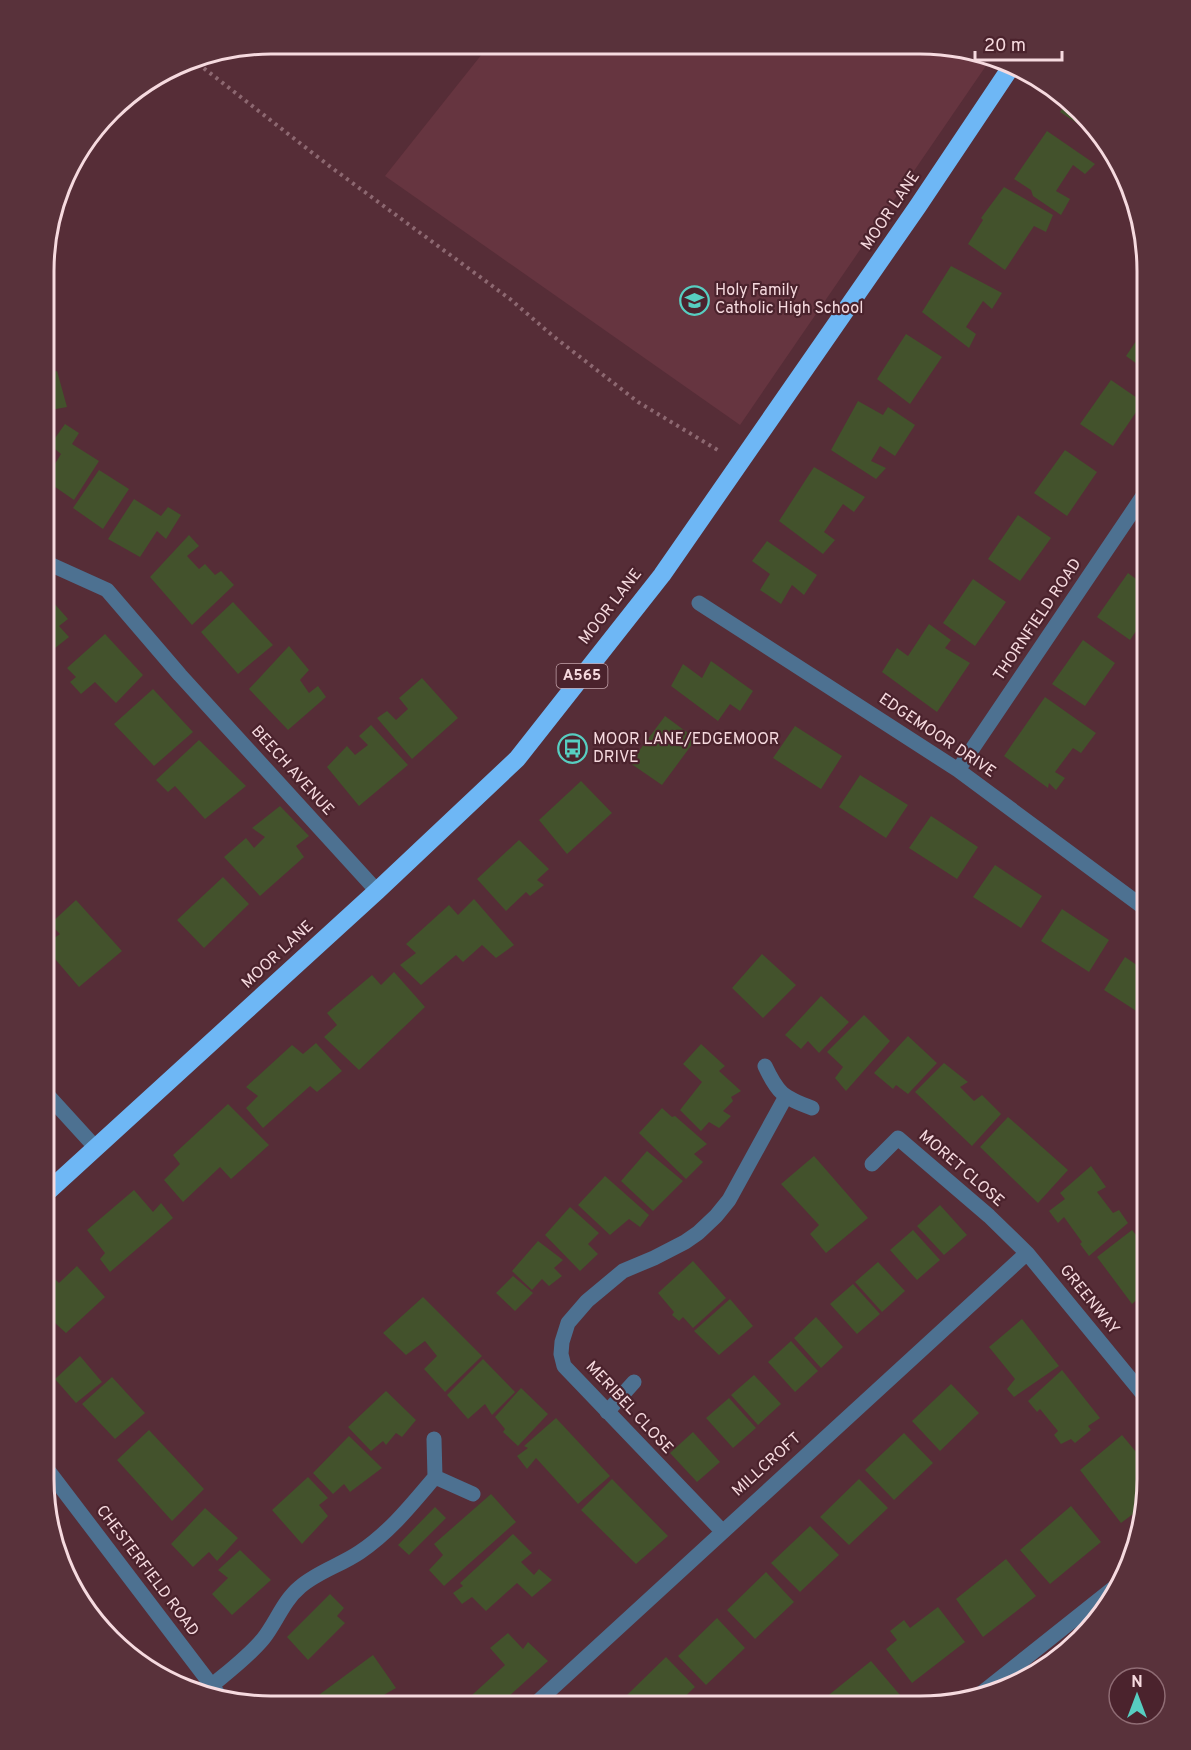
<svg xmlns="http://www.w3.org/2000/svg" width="1191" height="1750" viewBox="0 0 1191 1750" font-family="Overpass,sans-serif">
<rect width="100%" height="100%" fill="#562d37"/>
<path fill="#663540" d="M490 44 950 45 992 57 740 425 385 176Z"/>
<path fill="#43522c" d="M1068 99 1100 132 1106 142 1060 112Z
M1047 131 1095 164 1085 174 1073 165 1056 191 1070 199 1061 215 1033 196 1031 190 1014 179Z
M1004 187 1053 215 1046 232 1034 226 1005 270 968 244 983 220 981 218Z
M951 266 1002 293 992 309 983 301 966 327 976 334 969 348 922 312Z
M1147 325V371L1126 356Z
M906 334 942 357 910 404 877 379Z
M57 371 67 407 45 411V374Z
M1111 380 1143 402 1113 446 1080 424Z
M858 401 883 415 888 407 915 425 895 456 880 446 871 461 886 468 876 479 831 450Z
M65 424 79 433 72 444 99 461 74 500 45 480 61 454 50 445Z
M1065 450 1097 472 1067 516 1034 493Z
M814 467 865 497 854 512 843 504 824 532 835 540 823 554 779 521Z
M99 470 129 489 103 529 73 508Z
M134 499 161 516 168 507 181 515 166 539 157 531 140 557 108 539Z
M1018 515 1051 538 1020 581 988 559Z
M189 535 199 546 187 556 199 569 205 564 215 575 221 571 234 585 192 625 150 577Z
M767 541 817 575 804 595 792 585 781 604 760 590 770 574 752 561Z
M1128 573 1147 587V615L1130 640 1097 617Z
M973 579 1006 602 975 646 943 623Z
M45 593 68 619 59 626 69 637 45 656Z
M233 602 273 645 238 674 201 632Z
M929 624 951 640 945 648 970 663 937 712 882 672 897 648 908 656Z
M105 634 143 675 116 703 95 682 81 694 70 682 76 677 67 668Z
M1083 640 1115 663 1085 706 1052 684Z
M289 646 309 670 300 680 309 693 318 686 326 697 288 730 249 689Z
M711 661 753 691 740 711 730 704 718 721 671 686 683 664 702 678Z
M422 678 458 718 412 759 377 718 387 711 396 720 408 709 399 698Z
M153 689 193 732 154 766 114 724Z
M1045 697 1096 733 1081 753 1073 748 1055 772 1065 778 1056 790 1049 783 1048 788 1004 756Z
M665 716 696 739 662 785 630 763Z
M371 725 408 765 359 806 327 767 347 746 355 755 368 745 359 736Z
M795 726 842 756 821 789 773 758Z
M199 740 246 786 205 819 175 786 168 792 156 780Z
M860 775 908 805 886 838 839 807Z
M581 781 612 813 567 854 539 820Z
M280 806 309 836 296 846 304 857 260 896 224 857 246 838 254 848 265 837 252 828Z
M931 816 978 847 957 879 909 848Z
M519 840 549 869 537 880 544 885 530 896 526 892 506 911 477 879Z
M995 865 1042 896 1021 928 973 897Z
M223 877 249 904 204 948 177 920Z
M474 899 514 945 496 958 482 945 463 962 456 955 421 985 400 965 416 953 406 944 449 905 458 915Z
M76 900 122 951 79 987 44 946V945L60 934 50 924Z
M1062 909 1109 940 1089 972 1041 941Z
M762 954 796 985 763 1018 732 988Z
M1125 957 1147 972V1018L1104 990Z
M394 972 425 1007 359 1070 324 1037 337 1025 327 1013 372 975 381 985Z
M821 996 849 1022 819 1053 808 1041 801 1049 785 1035Z
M864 1015 890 1041 846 1091 835 1078 843 1067 827 1052Z
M908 1036 937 1063 908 1094 896 1085 893 1089 874 1073Z
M316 1043 342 1071 317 1092 310 1086 263 1128 246 1108 258 1096 246 1087 292 1045 303 1054Z
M701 1044 725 1066 719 1071 741 1091 731 1097 733 1101 723 1111 731 1116 719 1128 709 1122 701 1131 680 1110 702 1082 683 1064Z
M944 1063 968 1082 960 1087 974 1101 982 1095 1001 1114 972 1146 915 1092Z
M228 1104 269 1145 231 1179 220 1167 183 1202 164 1180 180 1164 173 1155Z
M662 1108 672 1117 675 1116 707 1144 694 1154 703 1162 686 1179 639 1133Z
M1008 1117 1068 1170 1038 1203 980 1147Z
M647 1151 683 1181 653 1211 621 1181Z
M814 1156 868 1218 826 1253 810 1234 819 1225 781 1184Z
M1091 1166 1106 1187 1097 1192 1113 1213 1119 1210 1128 1223 1089 1256 1080 1244 1082 1242 1064 1217 1058 1223 1049 1211 1065 1199 1060 1193Z
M605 1176 649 1215 640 1227 629 1219 610 1235 578 1205Z
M134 1190 153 1212 161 1203 173 1218 110 1272 100 1259 105 1253 87 1230Z
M940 1205 967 1235 944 1255 917 1226Z
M570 1207 599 1233 588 1244 598 1254 580 1271 545 1235Z
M913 1230 940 1260 917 1280 890 1250Z
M1132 1230 1147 1248V1291L1132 1304 1097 1257Z
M538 1241 563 1260 554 1268 562 1276 549 1286 542 1279 532 1290 512 1271Z
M693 1261 726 1298 693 1328 683 1317 679 1321 672 1315 674 1312 658 1293Z
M878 1262 905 1291 882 1312 855 1282Z
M77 1266 105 1297 66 1333 55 1323 44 1335V1280L50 1274 59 1283Z
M513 1276 533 1293 515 1311 496 1293Z
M853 1284 880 1314 857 1334 830 1304Z
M423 1297 482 1356 445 1392 424 1369 437 1356 425 1341 406 1355 383 1333Z
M730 1299 753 1326 719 1355 694 1331Z
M1147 1300V1321L1137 1308Z
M816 1317 843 1347 821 1368 794 1338Z
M1022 1319 1059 1366 1014 1397 1007 1389 1015 1379 989 1347Z
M791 1341 818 1371 795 1392 768 1362Z
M80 1356 102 1382 76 1403 55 1379Z
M483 1359 515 1392 492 1415 485 1404 468 1419 447 1395Z
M1062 1370 1100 1418 1088 1426 1091 1430 1075 1443 1071 1439 1061 1444 1054 1435 1058 1431 1040 1409 1037 1412 1028 1401Z
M754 1375 781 1404 758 1425 731 1395Z
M112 1377 145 1413 115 1439 82 1404Z
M951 1384 979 1413 940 1451 912 1421Z
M521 1388 548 1414 518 1446 503 1432 505 1429 495 1417Z
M386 1391 416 1420 402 1437 396 1433 386 1445 383 1441 371 1451 348 1427Z
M729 1398 756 1428 733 1448 706 1418Z
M556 1418 610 1476 578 1504 536 1458 527 1469 517 1456 528 1448 524 1446Z
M149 1430 204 1489 172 1521 117 1460Z
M693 1432 720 1462 697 1482 670 1453Z
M904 1433 933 1463 894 1500 865 1470Z
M1122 1435 1147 1465V1495L1145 1505 1121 1523 1080 1470Z
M349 1436 382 1468 350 1492 344 1484 333 1494 313 1473Z
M308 1477 328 1498 319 1505 328 1516 302 1544 272 1510Z
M612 1479 668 1536 636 1564 581 1510Z
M859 1479 888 1508 849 1545 820 1517Z
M491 1494 516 1522 444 1586 429 1570 443 1555 434 1544Z
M1071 1506 1101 1542 1050 1584 1020 1550Z
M435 1507 446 1518 409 1555 398 1545Z
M205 1508 238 1538 217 1561 209 1552 193 1567 171 1544Z
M810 1526 839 1555 800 1592 771 1563Z
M513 1534 532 1553 521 1562 534 1575 539 1569 552 1580 532 1597 517 1583 486 1611 472 1597 462 1604 453 1593 463 1586 460 1583Z
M240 1550 271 1580 232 1615 212 1594 228 1578 218 1570Z
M1006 1559 1036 1596 983 1637 956 1599Z
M766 1572 794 1602 755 1639 727 1610Z
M330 1594 344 1608 337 1616 345 1623 308 1660 287 1637Z
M90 1602 138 1663 133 1660 91 1618 84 1606Z
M938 1607 965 1642 912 1683 886 1649 897 1640 890 1631 904 1620 910 1628Z
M717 1618 745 1648 706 1685 678 1656Z
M508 1633 523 1649 528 1642 548 1661 499 1705H461L505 1665 490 1648Z
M373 1655 396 1688 382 1696 389 1705H316L312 1700Z
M666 1657 695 1687 675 1706H638L627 1695Z
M871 1661 900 1695 886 1706H824L820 1702Z"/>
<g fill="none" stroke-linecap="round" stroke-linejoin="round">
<path stroke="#8d6871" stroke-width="4" stroke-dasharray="3 4.5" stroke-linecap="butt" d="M192 59 328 165 510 299 553 336 638 402 721 452"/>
<path stroke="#4d7191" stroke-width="15" d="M45 562 107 590 180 675 377 891
M699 603 958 770 1147 910
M958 770 1147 490
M765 1066C778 1094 783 1097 812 1108
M44 1091 96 1148
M872 1164 898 1138 989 1216 1027 1253 1147 1399
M607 1412 634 1382
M434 1439 435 1477 473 1494
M44 1465 222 1699
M722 1531 564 1366 561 1354 562 1342 568 1323 587 1301 623 1271 654 1258 685 1242 698 1233 716 1216 729 1200 785 1098
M211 1686C229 1671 248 1657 263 1639 276 1623 283 1601 300 1587 317 1572 341 1565 360 1552 390 1532 412 1504 435 1477
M979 1695 1121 1582
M534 1705 1027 1253"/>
<path stroke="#6eb7f5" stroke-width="18" d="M44 1195 377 891 517 759 662 575 918 206 1013 64"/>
</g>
<defs>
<symbol id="school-ring" viewBox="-11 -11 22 22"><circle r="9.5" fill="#4b232d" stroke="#57cec1" stroke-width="1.5"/><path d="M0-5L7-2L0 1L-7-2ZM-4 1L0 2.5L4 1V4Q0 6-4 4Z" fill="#57cec1"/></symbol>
<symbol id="bus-ring" viewBox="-11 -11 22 22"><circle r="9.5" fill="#4b232d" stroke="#57cec1" stroke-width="1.5"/><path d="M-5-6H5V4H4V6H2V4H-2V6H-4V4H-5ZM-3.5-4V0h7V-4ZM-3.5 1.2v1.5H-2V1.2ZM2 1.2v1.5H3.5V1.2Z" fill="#57cec1"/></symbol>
</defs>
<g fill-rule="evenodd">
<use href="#school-ring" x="678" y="284" width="33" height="33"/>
<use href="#bus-ring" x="556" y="732" width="33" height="33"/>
</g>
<g text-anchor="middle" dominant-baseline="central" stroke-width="4.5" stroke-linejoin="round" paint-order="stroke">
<rect fill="#4b232d" stroke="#c3a3aa" stroke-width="1.5" x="556.5" y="664" width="51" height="24" rx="4.5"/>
<g font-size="15" font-weight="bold" fill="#f6dadf">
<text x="582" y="676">A565</text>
</g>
<g font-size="16" fill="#f6dadf" stroke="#4b232d">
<text transform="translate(891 211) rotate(-56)">MOOR LANE</text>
<text transform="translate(611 607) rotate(-52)">MOOR LANE</text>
<text transform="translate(1038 620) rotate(-56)">THORNFIELD ROAD</text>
<text transform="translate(937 736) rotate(34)">EDGEMOOR DRIVE</text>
<text transform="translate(292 771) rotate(48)">BEECH AVENUE</text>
<text transform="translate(278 955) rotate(-43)">MOOR LANE</text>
<text transform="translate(961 1169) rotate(41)">MORET CLOSE</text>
<text transform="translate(1089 1300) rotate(51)">GREENWAY</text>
<text transform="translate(629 1408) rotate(47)">MERIBEL CLOSE</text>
<text transform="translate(767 1465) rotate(-42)">MILLCROFT</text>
<text transform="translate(147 1571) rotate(53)">CHESTERFIELD ROAD</text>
</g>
<g font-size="16" fill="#f6dadf" stroke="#4b232d" text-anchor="start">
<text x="715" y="291">Holy Family<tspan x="715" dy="18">Catholic High School</tspan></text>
<text x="593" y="740">MOOR LANE/EDGEMOOR<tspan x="593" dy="18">DRIVE</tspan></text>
</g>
</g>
<path d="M0 0H1191V1750H0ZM271 54H920A217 217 0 0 1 1137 271V1479A217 217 0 0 1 920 1696H271A217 217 0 0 1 54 1479V271A217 217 0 0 1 271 54Z" fill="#59323b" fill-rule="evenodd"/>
<path fill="none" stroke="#f6dadf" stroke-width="3" d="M271 54H920A217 217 0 0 1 1137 271V1479A217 217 0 0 1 920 1696H271A217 217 0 0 1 54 1479V271A217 217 0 0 1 271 54Z"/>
<g transform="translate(1137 1696)"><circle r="28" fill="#4b232d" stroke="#8f6c74" stroke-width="1.5"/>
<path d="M0-4.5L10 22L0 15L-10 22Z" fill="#57cec1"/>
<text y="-9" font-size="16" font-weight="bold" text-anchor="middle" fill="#f6dadf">N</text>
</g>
<path d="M975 51v9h87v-9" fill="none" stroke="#f6dadf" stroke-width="3"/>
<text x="984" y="51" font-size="18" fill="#f6dadf" stroke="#4b232d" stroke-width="4.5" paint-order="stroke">20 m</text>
</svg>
